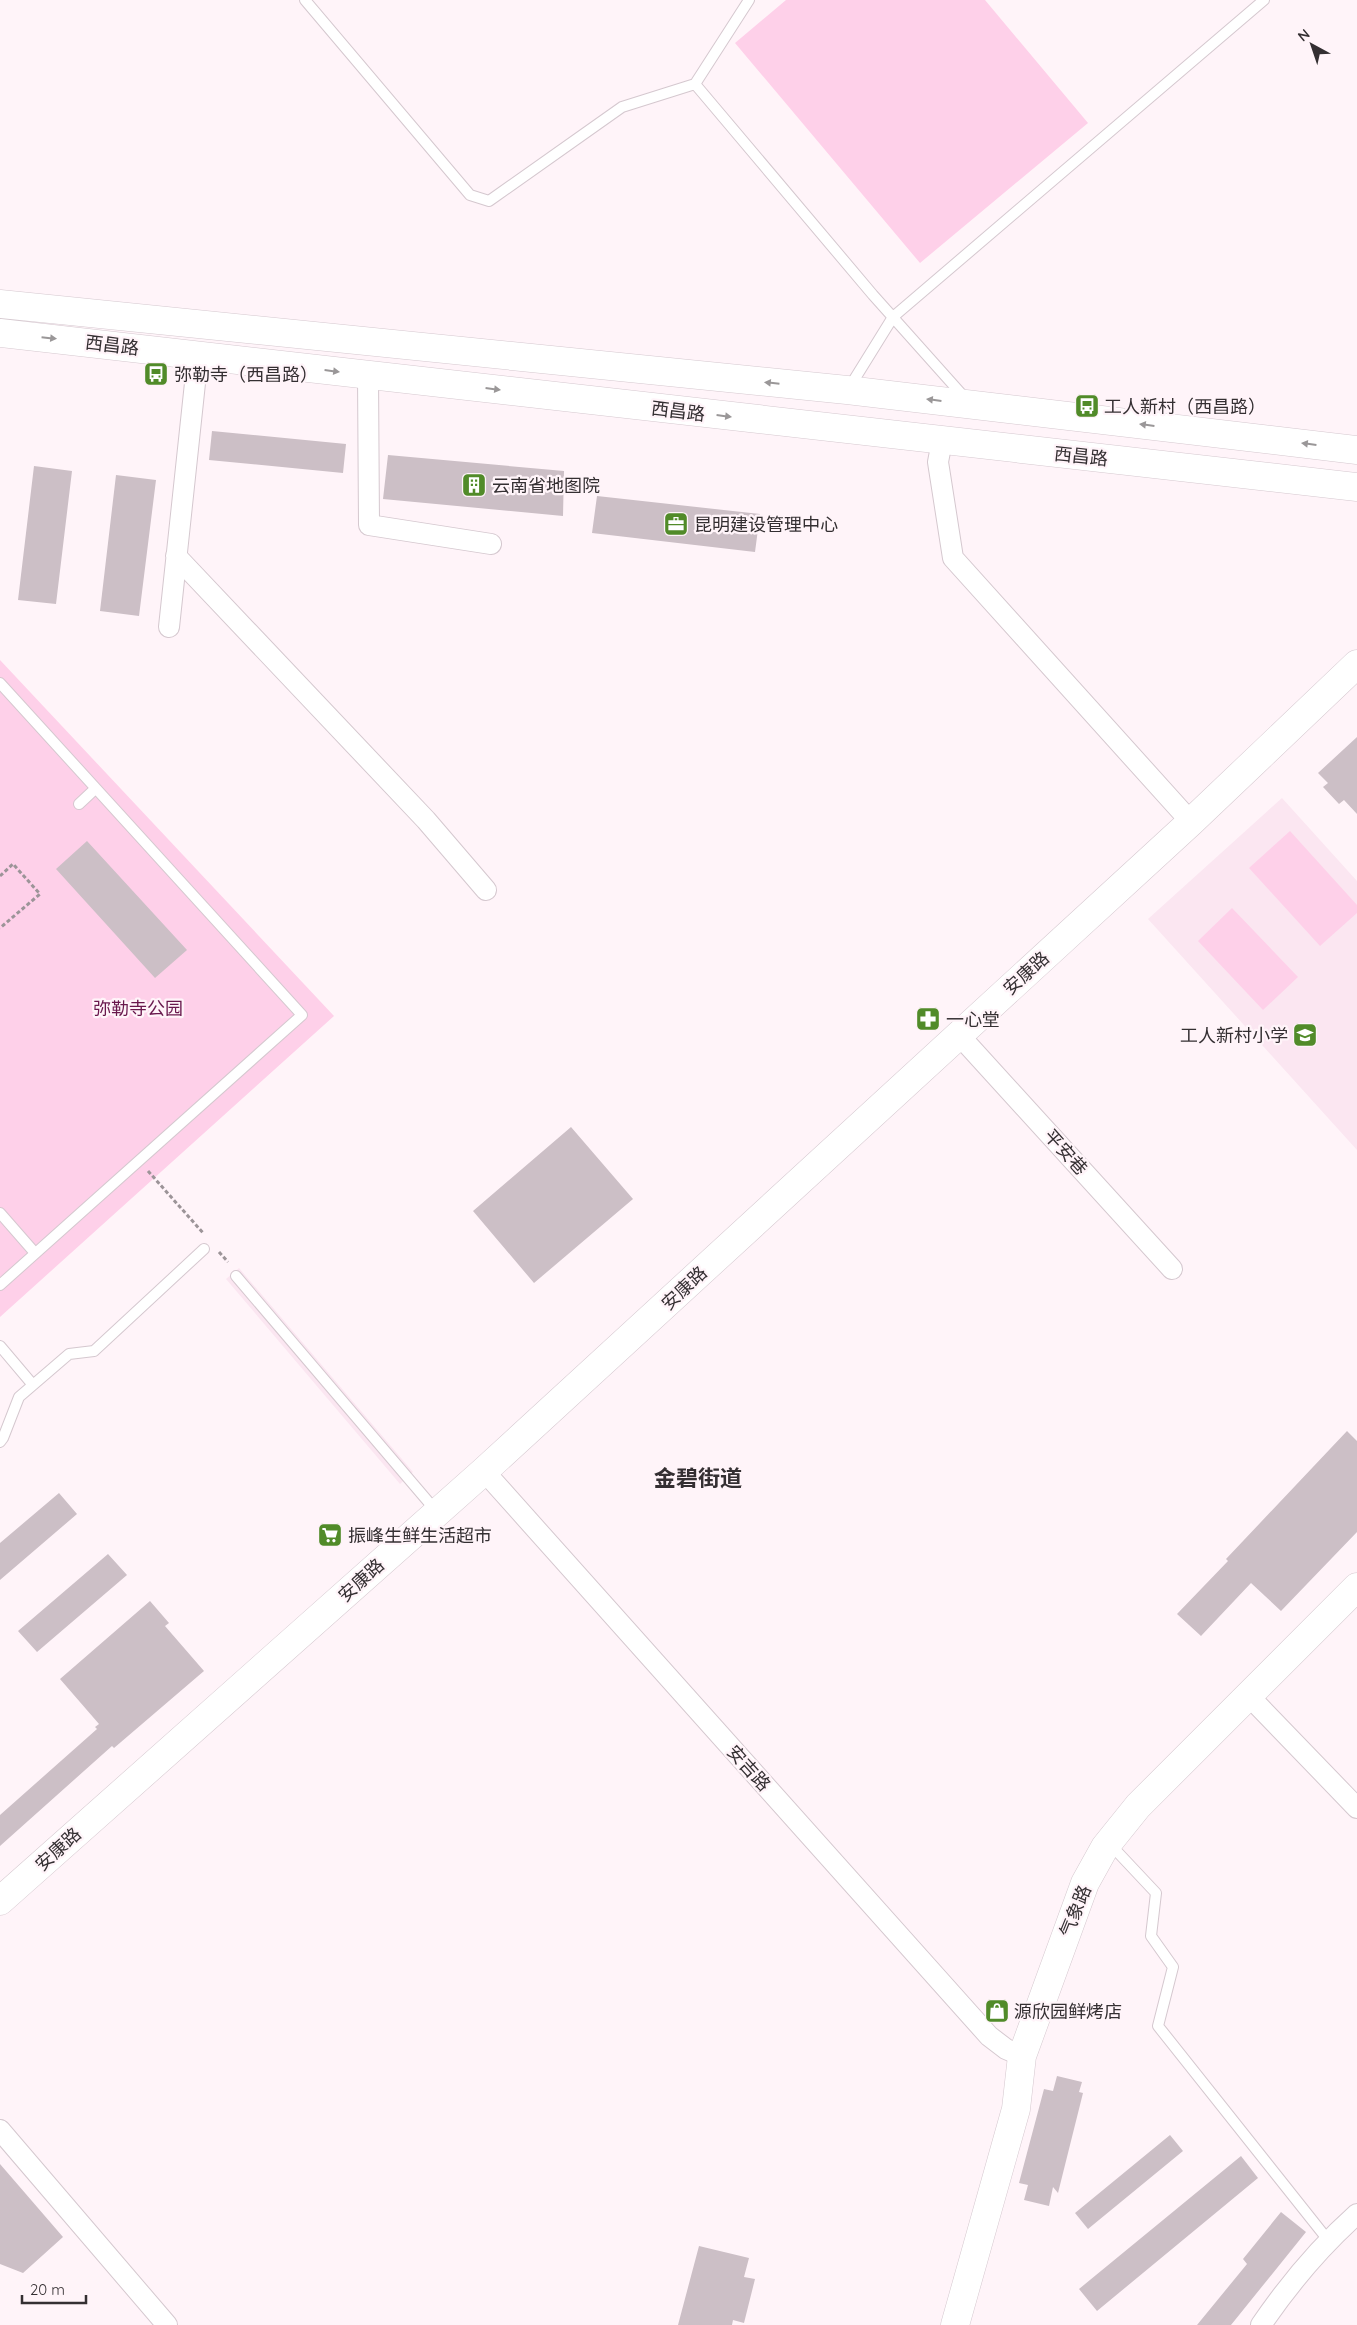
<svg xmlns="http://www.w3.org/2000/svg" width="1357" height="2325" viewBox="0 0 1357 2325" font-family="Quicksand,'Noto Sans SC',sans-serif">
<rect width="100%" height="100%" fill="#fff4f9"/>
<path fill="#fbe6f1" d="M1282 798 1357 881V1150L1148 919Z
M239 1268 413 1472 400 1484 226 1279Z"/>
<path fill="#fed0e9" d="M786 0H985L1088 123 920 263 735 43Z
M0 660 334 1016 0 1317Z
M1290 831 1357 905V913L1320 946 1249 868Z
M1232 908 1298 977 1263 1010 1198 941Z"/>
<path fill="#ccbfc6" d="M212 431 346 444 343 473 209 460Z
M388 455 564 471 563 516 383 499Z
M34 466 72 471 56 604 18 600Z
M116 475 156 480 139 616 100 611Z
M597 496 760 514 755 552 592 533Z
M1357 737V814L1344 800 1339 804 1323 787 1328 783 1318 773Z
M87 841 187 950 155 978 56 869Z
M571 1127 633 1199 534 1283 473 1211Z
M1347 1431 1357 1441V1532L1281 1611 1251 1583 1201 1636 1177 1614 1228 1561 1226 1559Z
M59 1493 77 1514 0 1580V1543Z
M108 1554 127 1575 37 1652 18 1631Z
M150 1601 169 1623 165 1626 204 1671 114 1748 112 1746 0 1846V1815L97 1729 95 1727 99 1724 60 1679Z
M1057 2076 1082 2082 1079 2092 1083 2093 1058 2193 1053 2187 1049 2206 1024 2200 1028 2185 1019 2183 1044 2089 1053 2091Z
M1170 2135 1183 2151 1088 2229 1075 2213Z
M1241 2156 1258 2178 1097 2311 1079 2289Z
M0 2164 63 2237 23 2273 0 2264Z
M1281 2212 1306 2232 1231 2325H1197L1247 2264 1243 2259Z
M699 2246 749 2258 744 2277 755 2279 744 2323 733 2320 732 2325H678Z"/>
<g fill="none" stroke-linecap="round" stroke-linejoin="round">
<defs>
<path id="lane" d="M305 0 470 195 489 201 622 107 695 84 749 0
M695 84 873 295 965 398
M849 388 893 317 1264 0
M0 683 302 1015 0 1285
M79 804 95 789
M0 1213 35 1253
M236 1276 437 1512
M0 1346 33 1385
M0 1442 3 1438 19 1397 69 1354 94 1351 204 1249
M1109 1843 1156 1893 1151 1936 1173 1967 1158 2026 1328 2240"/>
<path id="street" d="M368 375 369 525 491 544
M942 441 938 462 953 558 1191 822
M176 556 426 820 486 890
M169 627 198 355
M959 1035 1172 1269
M484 1471 989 2036 1006 2049 1022 2056
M1248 1695 1357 1808
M0 2130 167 2325
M1261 2325C1289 2284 1320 2247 1357 2214"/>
<path id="secondary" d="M0 1901 484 1471 1191 822 1357 664
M955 2325 1016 2109 1022 2056 1085 1883 1105 1847 1138 1806 1357 1587"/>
<path id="primary" d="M0 304 847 390 1357 450
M0 333 1357 487"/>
</defs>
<use href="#lane" stroke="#d5c8cf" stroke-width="12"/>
<use href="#street" stroke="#d5c8cf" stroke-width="22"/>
<use href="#secondary" stroke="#d5c8cf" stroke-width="29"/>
<use href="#primary" stroke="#d5c8cf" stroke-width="29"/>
<path stroke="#9c9498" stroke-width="3" stroke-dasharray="4 2.5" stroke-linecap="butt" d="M0 876 13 864 40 894 0 928
M148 1171 204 1234
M219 1252 228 1262"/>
<use href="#lane" stroke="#fff" stroke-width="10"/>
<use href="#street" stroke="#fff" stroke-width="20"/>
<use href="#secondary" stroke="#fff" stroke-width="28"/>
<use href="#primary" stroke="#fff" stroke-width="28"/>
</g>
<defs><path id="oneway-solid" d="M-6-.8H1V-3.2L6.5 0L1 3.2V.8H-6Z" transform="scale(1.25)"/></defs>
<g fill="#9a9798">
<use href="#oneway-solid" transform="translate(49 338) rotate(6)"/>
<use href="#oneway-solid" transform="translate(332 371) rotate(7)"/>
<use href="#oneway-solid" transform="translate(772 383) rotate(-174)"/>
<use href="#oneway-solid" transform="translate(493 389) rotate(7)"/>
<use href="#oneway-solid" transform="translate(934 400) rotate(-173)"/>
<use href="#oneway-solid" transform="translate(724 416) rotate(7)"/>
<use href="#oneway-solid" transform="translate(1147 425) rotate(-173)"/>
<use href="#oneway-solid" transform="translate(1309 444) rotate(-173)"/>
</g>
<defs>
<symbol id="bus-square" viewBox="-11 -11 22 22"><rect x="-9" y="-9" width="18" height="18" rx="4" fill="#518b29" stroke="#fff4f9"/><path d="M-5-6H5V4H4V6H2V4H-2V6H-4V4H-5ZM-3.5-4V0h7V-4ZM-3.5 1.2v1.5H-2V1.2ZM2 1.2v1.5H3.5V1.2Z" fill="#fff"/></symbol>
<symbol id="building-square" viewBox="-11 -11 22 22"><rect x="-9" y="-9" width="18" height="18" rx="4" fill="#518b29" stroke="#fff4f9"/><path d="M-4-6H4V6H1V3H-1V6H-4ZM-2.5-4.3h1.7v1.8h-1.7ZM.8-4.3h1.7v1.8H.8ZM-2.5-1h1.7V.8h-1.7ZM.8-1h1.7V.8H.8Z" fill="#fff"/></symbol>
<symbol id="office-square" viewBox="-11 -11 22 22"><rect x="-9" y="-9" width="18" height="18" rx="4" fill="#518b29" stroke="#fff4f9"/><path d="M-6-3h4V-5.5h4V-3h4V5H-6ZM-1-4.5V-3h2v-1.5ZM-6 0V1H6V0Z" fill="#fff"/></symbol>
<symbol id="pharmacy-square" viewBox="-11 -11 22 22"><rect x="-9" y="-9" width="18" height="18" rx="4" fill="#518b29" stroke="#fff4f9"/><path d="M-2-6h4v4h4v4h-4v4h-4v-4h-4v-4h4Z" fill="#fff"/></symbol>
<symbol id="school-square" viewBox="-11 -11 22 22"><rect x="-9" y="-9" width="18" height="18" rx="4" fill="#518b29" stroke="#fff4f9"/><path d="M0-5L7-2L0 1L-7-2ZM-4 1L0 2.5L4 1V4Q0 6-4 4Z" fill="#fff"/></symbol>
<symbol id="supermarket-square" viewBox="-11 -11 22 22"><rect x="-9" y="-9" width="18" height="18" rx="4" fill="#518b29" stroke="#fff4f9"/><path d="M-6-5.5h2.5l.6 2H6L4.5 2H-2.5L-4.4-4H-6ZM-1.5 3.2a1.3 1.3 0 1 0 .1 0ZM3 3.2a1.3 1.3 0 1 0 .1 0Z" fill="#fff"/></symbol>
<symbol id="shop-square" viewBox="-11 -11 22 22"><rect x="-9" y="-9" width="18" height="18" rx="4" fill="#518b29" stroke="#fff4f9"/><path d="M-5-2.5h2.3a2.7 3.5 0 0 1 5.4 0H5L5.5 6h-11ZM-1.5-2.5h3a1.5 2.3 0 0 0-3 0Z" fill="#fff"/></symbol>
</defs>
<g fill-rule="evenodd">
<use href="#bus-square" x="142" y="360" width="28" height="28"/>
<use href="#bus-square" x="1073" y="392" width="28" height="28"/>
<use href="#building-square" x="460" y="471" width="28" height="28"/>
<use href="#office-square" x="662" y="510" width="28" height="28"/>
<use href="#pharmacy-square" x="914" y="1005" width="28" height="28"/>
<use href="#school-square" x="1291" y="1021" width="28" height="28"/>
<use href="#supermarket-square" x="316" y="1521" width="28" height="28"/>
<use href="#shop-square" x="983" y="1997" width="28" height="28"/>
</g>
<g text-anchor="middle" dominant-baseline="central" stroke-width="4.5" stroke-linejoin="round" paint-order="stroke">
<g font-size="18" fill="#342f32" stroke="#fff4f9">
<text transform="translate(112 345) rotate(7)">西昌路</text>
<text transform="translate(678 411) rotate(7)">西昌路</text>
<text transform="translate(1081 456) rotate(6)">西昌路</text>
<text transform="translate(1026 973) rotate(-42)">安康路</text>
<text transform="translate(1066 1152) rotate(48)">平安巷</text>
<text transform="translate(684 1288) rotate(-43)">安康路</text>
<text transform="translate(361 1580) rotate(-42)">安康路</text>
<text transform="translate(749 1768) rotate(48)">安吉路</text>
<text transform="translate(58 1849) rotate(-42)">安康路</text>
<text transform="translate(1075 1911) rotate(-68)">气象路</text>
</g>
<g font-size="18" fill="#342f32" stroke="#fff4f9" text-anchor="start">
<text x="174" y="374">弥勒寺（西昌路）</text>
<text x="1104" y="406">工人新村（西昌路）</text>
<text x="492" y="485">云南省地图院</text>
<text x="694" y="524">昆明建设管理中心</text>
<text x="946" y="1019">一心堂</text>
<text x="1288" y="1035" text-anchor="end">工人新村小学</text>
<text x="348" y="1535">振峰生鲜生活超市</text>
<text x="1014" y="2011">源欣园鲜烤店</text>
</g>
<g font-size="18" fill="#69184d" stroke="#fff4f9">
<text x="138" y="1008">弥勒寺公园</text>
</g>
<g font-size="22" font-weight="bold" fill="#342f32" stroke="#fff4f9">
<text x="698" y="1478">金碧街道</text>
</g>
</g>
<g transform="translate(1312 45) rotate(320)" stroke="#fff4f9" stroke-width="4" paint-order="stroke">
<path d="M0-4L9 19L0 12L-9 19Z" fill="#342f32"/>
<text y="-8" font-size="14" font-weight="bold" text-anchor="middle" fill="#342f32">N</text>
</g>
<path d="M22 2295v8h64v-8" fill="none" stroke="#342f32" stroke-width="2.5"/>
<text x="30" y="2295" font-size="15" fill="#342f32" stroke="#fff4f9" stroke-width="4" paint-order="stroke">20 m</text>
</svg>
